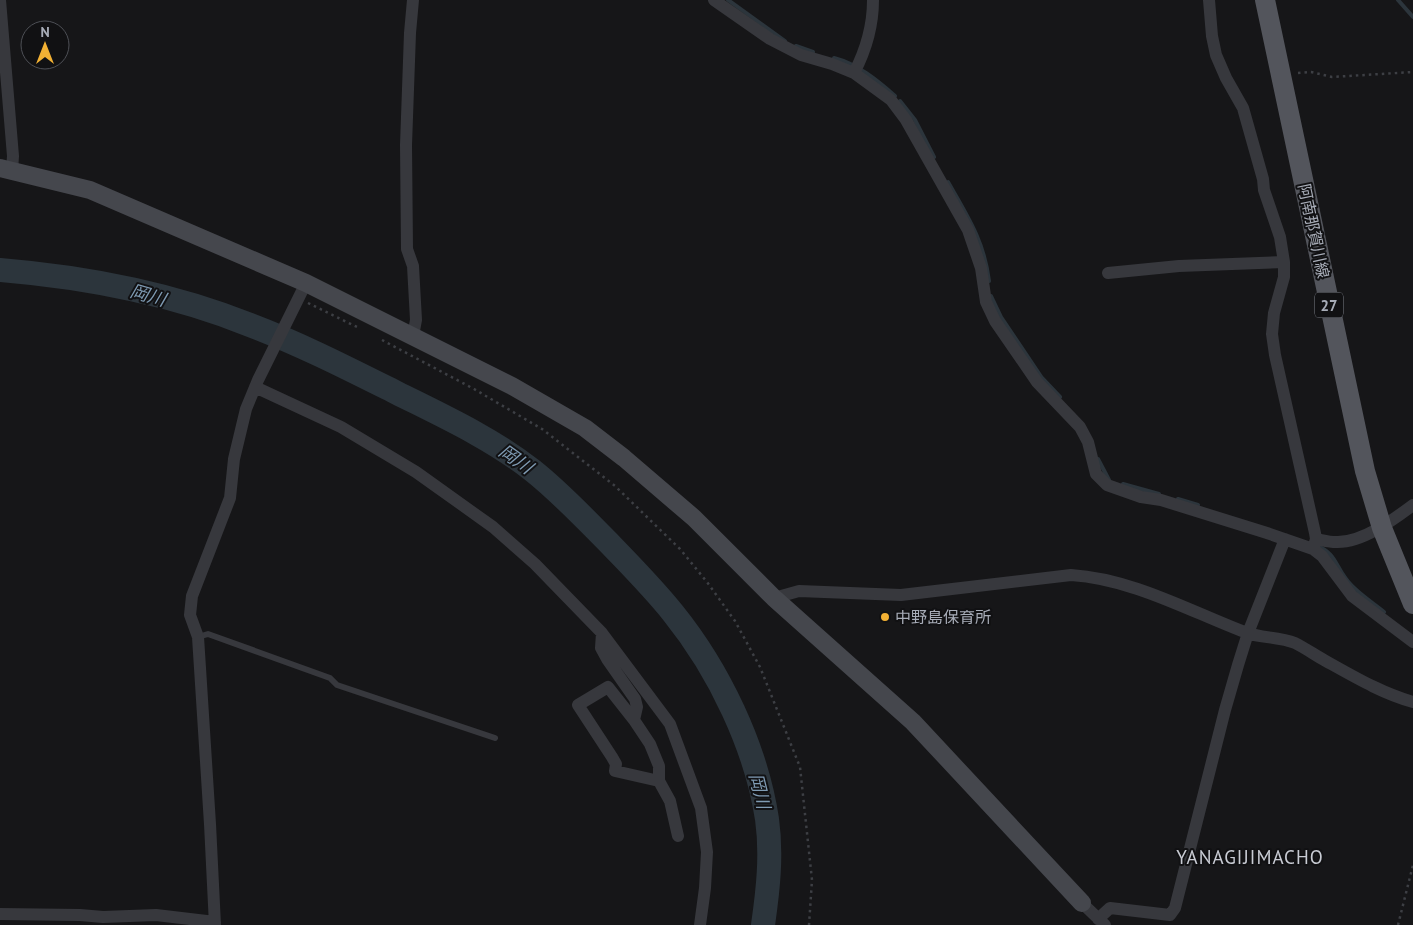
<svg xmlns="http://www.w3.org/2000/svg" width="1413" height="925" viewBox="0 0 1413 925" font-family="'PT Sans','Noto Sans JP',sans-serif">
<rect width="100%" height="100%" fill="#161618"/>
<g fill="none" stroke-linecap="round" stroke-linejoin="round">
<path stroke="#2c353c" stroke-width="4" d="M728 0 785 41
M1398 0 1413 17
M796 46 813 52
M834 58C857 64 877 80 895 96
M900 101 915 120 934 157
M948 182C968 217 984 241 989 281
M991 296 1001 317 1042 378 1060 397
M1098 459 1109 480
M1123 484 1159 494
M1178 499 1198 505
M1316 545C1336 554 1334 563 1346 579 1355 592 1372 602 1384 612"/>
<path stroke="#2c353c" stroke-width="24" d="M0 270C85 277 170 293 250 325 300 344 349 369 397 393 443 416 491 438 532 470 560 492 584 518 609 543 631 566 653 588 673 613 719 670 756 747 767 819 772 855 768 890 763 925"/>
<path stroke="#3d3f44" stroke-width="2.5" stroke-dasharray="2.5 4" stroke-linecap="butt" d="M1298 73 1311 72 1332 77 1413 72
M308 303 357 327
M382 340 474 389 542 429 615 486 680 549 707 582 735 621 760 667 800 767 812 880 809 925
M1398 925 1413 865"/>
<path stroke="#37383d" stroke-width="6" d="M198 637 208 634 330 678 337 685 495 738"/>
<path stroke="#37383d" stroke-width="12" d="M0 0 13 156 12 171
M714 0 770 39 801 55 832 64 854 73 891 100 906 120 968 230 981 268 986 302 995 321 1037 382 1080 427 1088 442 1096 474 1107 485 1141 497 1161 500 1267 533 1313 549 1322 556 1352 596 1413 642
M1209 0 1212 36 1216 55 1226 78 1243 108 1263 179 1264 190 1280 237 1284 262V277L1274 313 1272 334 1275 355 1315 533 1316 539 1313 549
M854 73C866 50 873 26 873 0
M1108 273 1179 266 1284 262
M413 336 416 320 413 266 407 249 406 145 410 33 413 0
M255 387 341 427 416 472 493 527 535 564 602 633 670 724 701 808 707 852 705 888 700 925
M1316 539C1322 540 1329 542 1336 542 1362 543 1393 520 1413 505
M774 598 799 591 901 595 1071 575C1133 579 1189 611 1247 633 1262 638 1280 637 1295 643 1305 648 1315 655 1324 660 1353 676 1381 693 1413 702
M602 633 601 648 607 659 635 699 637 707 634 720 650 744 659 766V781L670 801 678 836
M634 720 608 687 578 705 612 757 616 764 615 771 659 781
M1082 903 1105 925
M0 914 80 915 103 917 156 915 215 922
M1098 919 1110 908 1170 915 1175 908 1225 710 1238 665 1248 633 1285 539
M215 925 210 824 198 637 190 615 192 596 230 498 234 459 246 409 258 380 306 283"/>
<path stroke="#45474d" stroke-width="18" d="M0 168 90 190 306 283 512 386 585 428 624 458 694 518 774 598 913 722 1082 903"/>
<path stroke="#53555c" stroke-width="20" d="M1265 0 1365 471 1382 528 1413 604"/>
</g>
<circle fill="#f2b134" stroke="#111113" stroke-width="2" cx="885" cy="617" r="5"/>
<g text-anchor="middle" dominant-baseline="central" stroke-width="4" stroke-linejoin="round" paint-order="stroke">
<rect fill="#111113" stroke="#7b7e86" stroke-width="1" x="1315" y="292.5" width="28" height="25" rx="4"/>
<g font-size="15" font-weight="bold" fill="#a8adb8">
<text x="1329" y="305">27</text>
</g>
<g font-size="16" fill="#a8adb8" stroke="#111113">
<text transform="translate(1314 231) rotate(78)">阿南那賀川線</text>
</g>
<g font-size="16" fill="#a8adb8" stroke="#111113" text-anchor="start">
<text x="895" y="617">中野島保育所</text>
</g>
<g font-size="18" font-style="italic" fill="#7f9bb3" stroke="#111113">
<text transform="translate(148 295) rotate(16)">岡川</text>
<text transform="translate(516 459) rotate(35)">岡川</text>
<text transform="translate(760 791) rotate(76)">岡川</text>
</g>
<g font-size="19" letter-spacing="1" fill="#c9ccd4" stroke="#111113">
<text x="1250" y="857">YANAGIJIMACHO</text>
</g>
</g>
<g transform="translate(45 45)"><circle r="24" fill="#111113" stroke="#4d4f55"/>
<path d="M0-4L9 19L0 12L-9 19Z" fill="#f2b134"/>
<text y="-8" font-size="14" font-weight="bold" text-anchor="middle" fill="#a8adb8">N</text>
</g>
</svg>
